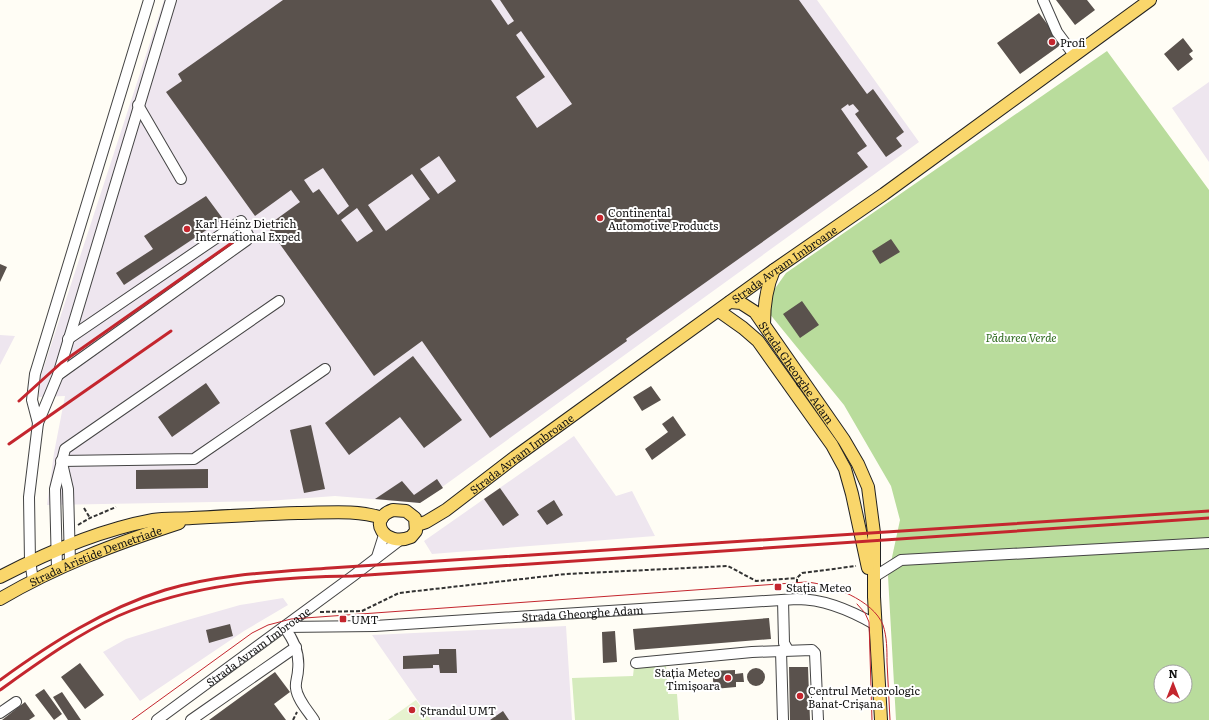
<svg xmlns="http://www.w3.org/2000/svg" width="1209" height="720" font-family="Literata,serif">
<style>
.industrial{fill:#eee6ef}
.green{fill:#d5ebbd}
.forest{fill:#b9dc9c;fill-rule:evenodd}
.pitch{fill:#e6f2cf}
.building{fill:#5a524d;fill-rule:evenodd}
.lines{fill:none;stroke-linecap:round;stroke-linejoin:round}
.minor-casing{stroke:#444;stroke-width:12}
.major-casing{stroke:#222;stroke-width:14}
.path{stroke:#333;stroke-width:2;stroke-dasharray:4 2;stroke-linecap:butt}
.minor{stroke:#fff;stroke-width:10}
.major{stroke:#f9d66b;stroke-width:12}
.tram{stroke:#c4262e;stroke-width:1}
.rail{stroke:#c4262e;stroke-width:3}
.poi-dot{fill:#c4262e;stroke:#fff;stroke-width:1.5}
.labels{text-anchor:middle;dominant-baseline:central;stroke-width:4;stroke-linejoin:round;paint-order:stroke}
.poi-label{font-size:11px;fill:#111;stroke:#fff;text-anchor:start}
.street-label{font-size:11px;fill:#111;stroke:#fff}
.park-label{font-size:11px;font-style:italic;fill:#2f6b1f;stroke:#fff}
</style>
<rect width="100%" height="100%" fill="#fffdf5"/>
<path class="industrial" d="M164 0H817L919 142 420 503 335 496 267 501 47 505 54 453 65 396 39 397 40 379Z
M1209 82V162L1172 108Z
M0 335 15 336 0 365Z
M574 436 616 496 632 491 655 536 432 554 424 541Z
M283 598 288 605 244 631 140 701 103 652 126 639 184 621 240 605Z
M566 626 572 720H431L372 635Z"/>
<path class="green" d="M666 666 668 694H677L679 720H575L572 678 633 676 634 667Z"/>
<path class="forest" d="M1107 51 1209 190V720H896L888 576 900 520 891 486 844 405 769 313V297L786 273ZM1161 672H1185V696H1161Z"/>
<path class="pitch" d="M416 700 431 720H388Z"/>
<path class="building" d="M283 0H491L508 25 514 21 500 0H799L867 94 873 89 899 125 904 132 896 138 902 146 886 157 855 114 859 111 853 104 849 106 848 104 841 109 867 146 857 153 868 167 626 339 627 341 490 438 422 341 374 376 267 226 300 202 291 190 255 216 166 92 182 81 178 74ZM521 31 572 104 537 128 516 97 545 77 516 35ZM439 156 456 181 438 194 420 169ZM323 168 349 206 338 215 319 189 313 193 304 180ZM412 174 430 199 386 231 368 205ZM357 208 373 231 357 242 341 220Z
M1056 0H1087L1095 10 1075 25Z
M1039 13 1062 44 1020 74 997 43Z
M1183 38 1193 51 1189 54 1193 59 1178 71 1164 54Z
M206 196 223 219 124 285 116 273 153 249 144 236Z
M891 239 900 252 880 264 872 251Z
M0 264 7 267 0 282Z
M802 301 819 325 800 338 783 314Z
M413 356 462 420 424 448 400 417 349 455 325 423Z
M206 383 220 403 172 437 158 417Z
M651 386 661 400 642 411 633 397Z
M673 416 686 435 652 460 645 449 668 432 662 424Z
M311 425 325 489 304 493 290 430Z
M208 469V488L136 489V470Z
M437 479 443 488 420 503 375 499 402 481 414 495Z
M500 488 519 515 503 526 484 499Z
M554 500 563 515 547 525 537 511Z
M769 618 771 639 635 650 633 629Z
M230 624 233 636 209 643 206 630Z
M615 631 617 662 603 663 602 632Z
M439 649H456L457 673H440L439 665H433V668L403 669V656L439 654Z
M80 663 104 695 85 709 61 677Z
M789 667H808L810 720H790Z
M747 677a9 9 0 1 1 18 0a9 9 0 1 1-18 0Z
M735 670V674L743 673 744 682H736V687L714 689 712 671Z
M275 672 290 692 274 704 286 720H209Z
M44 689 62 714 54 720 35 695Z
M62 692 81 720H68L53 697Z
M25 702 35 716 29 720H2Z
M503 711 509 720H490Z"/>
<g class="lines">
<defs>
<g id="minor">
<path d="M1043 0 1057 32 1074 55"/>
<path d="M138 105 181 179"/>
<path d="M58 375 247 240 249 237 241 221 68 339"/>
<path d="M38 423 32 400 35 374 149 0"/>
<path d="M61 461 194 459 325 369"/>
<path d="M62 463 68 489 70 562"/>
<path d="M377 557 384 535"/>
<path d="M57 568 55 489 65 449 279 301"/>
<path d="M874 577 901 560 1209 543"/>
<path d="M33 580 30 561 29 497 38 423 58 375 171 0"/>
<path d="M783 600 784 643 788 650"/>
<path id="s1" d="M284 627 375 626 797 599C825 599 852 611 876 625"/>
<path d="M284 627C294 640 300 653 298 670 298 676 295 682 296 688 297 699 308 711 314 720"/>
<path d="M781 651 783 720"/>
<path d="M636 663 752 652 812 650 815 653 818 720"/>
<path d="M0 713 16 702"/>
<path id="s2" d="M157 720 353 576 400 540"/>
<path d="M191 720 296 647"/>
</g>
<g id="major">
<path id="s3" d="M730 302 741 303 755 312 844 440 858 464 868 487 874 533V597L881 720"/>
<path d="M719 311 743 328 758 341 832 445 845 469 852 494 868 568"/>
<path d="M764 324C764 305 766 288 774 270"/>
<path d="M393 510 406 511 415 518 416 531 411 537C385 548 366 519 393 510Z"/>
<path id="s4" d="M417 525 426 522 446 510 515 457 774 270 884 194 1150 0"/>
<path d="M0 577C48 552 99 530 153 520 165 518 179 519 192 518 227 516 262 514 298 513 325 513 356 509 382 518"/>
<path id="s5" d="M0 599C58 565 115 544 179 523"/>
</g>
</defs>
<use href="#minor" class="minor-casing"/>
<use href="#major" class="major-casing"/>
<path class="path" d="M84 508 90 518
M78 525 90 518 116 507
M797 589V578L802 573 856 566
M320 612 362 611 399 593 566 574 728 566 756 581 797 578
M293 720 297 712"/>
<use href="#minor" class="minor"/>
<use href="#major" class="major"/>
<path class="tram" d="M857 604 865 613 869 622 872 720
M132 720 252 633 268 625 291 619 806 582C831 584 873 600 883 625 887 637 887 650 887 662 888 681 889 701 890 720"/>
<path class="rail" d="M19 401 61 363 243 235
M9 444 171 331
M0 680C51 643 104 609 165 590 218 574 275 572 330 568L1209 511
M0 690C38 663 76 635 118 616 191 584 275 577 353 576L1209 518"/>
</g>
<g class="poi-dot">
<circle cx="1052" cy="42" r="4"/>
<circle cx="600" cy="218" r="4"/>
<circle cx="187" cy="229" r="4"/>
<rect x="774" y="583" width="8" height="8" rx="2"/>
<rect x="339" y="615" width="8" height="8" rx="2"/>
<circle cx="728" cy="678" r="4"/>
<circle cx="800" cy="696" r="4"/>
<circle cx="412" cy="710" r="4"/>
</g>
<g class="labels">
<g class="poi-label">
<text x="1060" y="42">Profi</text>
<text x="608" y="212">Continental<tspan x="608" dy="13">Automotive Products</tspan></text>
<text x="195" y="223">Karl Heinz Dietrich<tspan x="195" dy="13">International Exped</tspan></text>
<text x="786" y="587">Stația Meteo</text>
<text x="351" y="619">UMT</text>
<text x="720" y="672" text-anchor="end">Stația Meteo<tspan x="720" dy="13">Timișoara</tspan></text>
<text x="808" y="690">Centrul Meteorologic<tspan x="808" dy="13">Banat-Crișana</tspan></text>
<text x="420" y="710">Ștrandul UMT</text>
</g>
<g class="street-label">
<text stroke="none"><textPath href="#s4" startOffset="451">Strada Avram Imbroane</textPath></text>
<text stroke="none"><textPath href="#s3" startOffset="101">Strada Gheorghe Adam</textPath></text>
<text stroke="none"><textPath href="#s4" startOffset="127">Strada Avram Imbroane</textPath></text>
<text stroke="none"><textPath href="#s5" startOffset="105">Strada Aristide Demetriade</textPath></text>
<text stroke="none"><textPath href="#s1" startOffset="299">Strada Gheorghe Adam</textPath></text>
<text stroke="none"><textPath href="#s2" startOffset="125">Strada Avram Imbroane</textPath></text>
</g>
<g class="park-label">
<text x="1021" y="337">Pădurea Verde</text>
</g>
</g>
<g transform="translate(1173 684)"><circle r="19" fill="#ffffff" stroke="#a0a0a0"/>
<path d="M0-3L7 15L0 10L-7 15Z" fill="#c4262e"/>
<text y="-6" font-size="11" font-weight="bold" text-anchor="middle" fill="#111111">N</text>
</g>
</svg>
